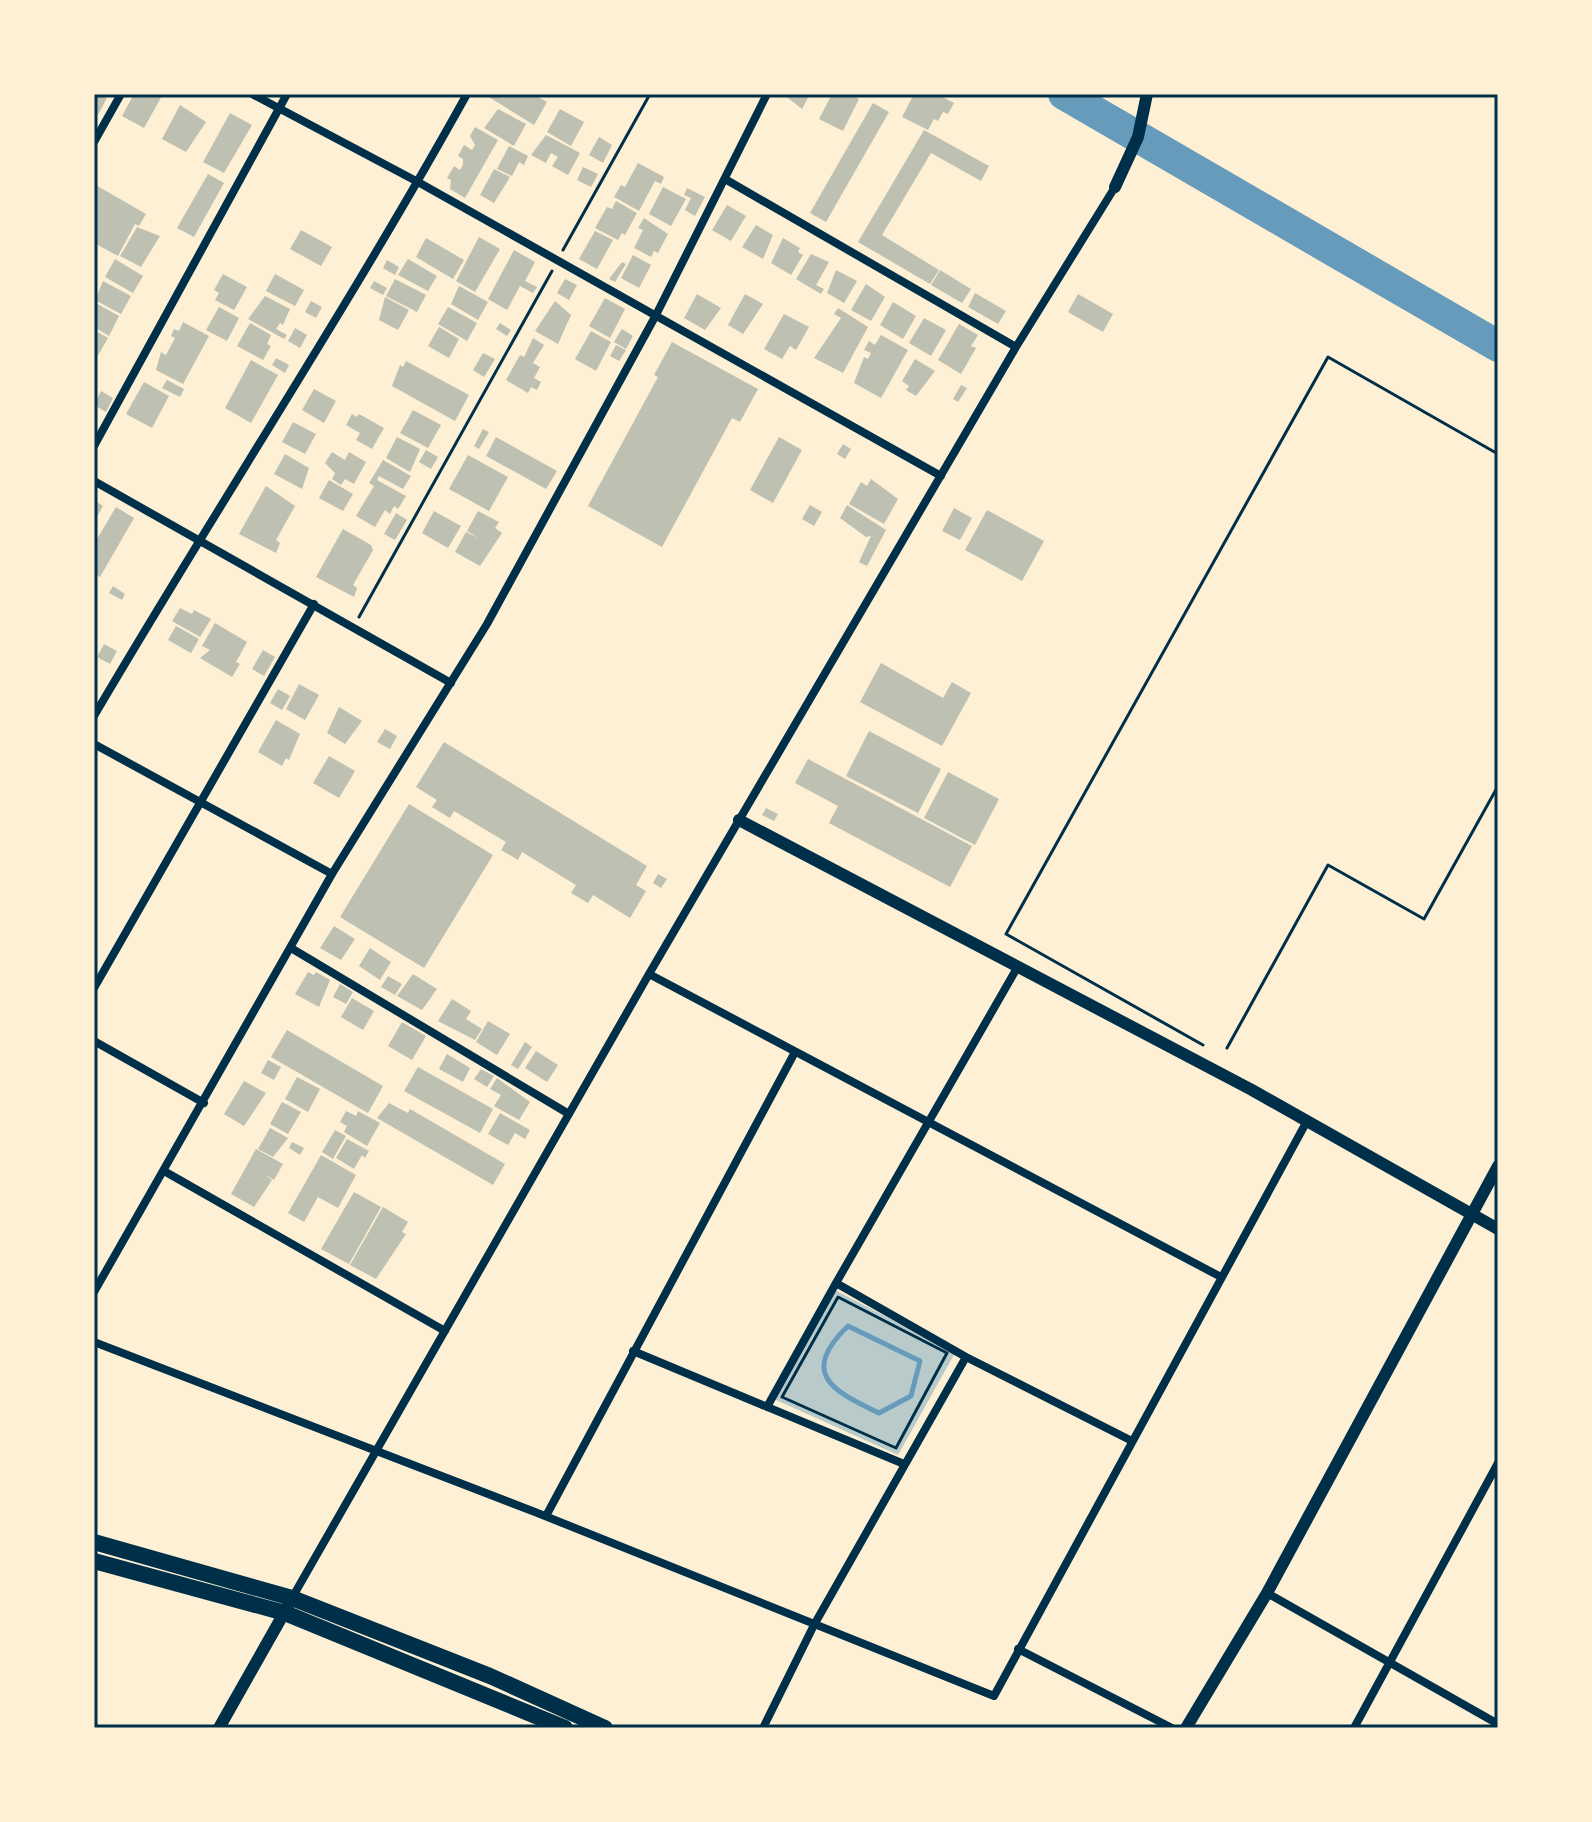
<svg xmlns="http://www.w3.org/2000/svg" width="1592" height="1822" font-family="Rubik,sans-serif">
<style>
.green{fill:#b9caca}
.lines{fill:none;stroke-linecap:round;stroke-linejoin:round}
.stream{stroke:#669bbc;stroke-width:5}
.river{stroke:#669bbc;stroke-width:32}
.building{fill:#bec0b2}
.path{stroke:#003049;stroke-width:3}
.minor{stroke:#003049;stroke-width:8}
.tertiary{stroke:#003049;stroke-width:12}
.primary{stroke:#003049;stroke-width:16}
.neatline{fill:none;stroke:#003049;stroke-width:3}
</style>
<rect width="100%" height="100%" fill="#fdf0d5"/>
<path class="green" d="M835 1290 955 1353 898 1455 774 1399Z"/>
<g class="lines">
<path class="stream" d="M848 1326 920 1361 911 1396 879 1413C832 1391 799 1373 848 1326Z"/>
<path class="river" d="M1064 94 1498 346"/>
</g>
<path class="building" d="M94 94 107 98 94 122Z
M134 94H163L144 128 122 116Z
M484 94H501L503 99 505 94H533L547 102 534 125Z
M783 94H810L802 109Z
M832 94H849L859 99 843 131 819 119Z
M914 94H937L954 103 948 114 943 112 938 121 934 119 928 130 902 117Z
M873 103 889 112 826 222 810 213Z
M180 105 206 122 186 152 162 139Z
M498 109 526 124 514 146 484 128Z
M560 109 584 122 571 146 547 132Z
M230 113 252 125 224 173 203 162Z
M475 127 498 140 465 198 450 189 451 180 447 178 454 166 460 170 463 165V159L458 156 464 145 472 150 475 145 470 136Z
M924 130 989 166 981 181 931 153 882 235 939 270 930 284 858 242Z
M546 135 580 153 568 175 552 166 558 157 551 153 546 163 531 155Z
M599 137 612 145 603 163 589 155Z
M509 146 528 156 524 165 519 162 512 176 497 169Z
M638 163 664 177 661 184 655 181 639 211 614 197 621 185 625 187Z
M583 167 598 174 591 187 577 180Z
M494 169 510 177 494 203 480 195Z
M208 174 224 183 194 237 177 228Z
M94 184 146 214 139 226 135 224 118 256 94 243Z
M663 187 686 199 671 226 649 214Z
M687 188 705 197 695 216 685 210 691 198 684 195Z
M616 201 637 213 625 235 622 233 618 240 595 228 607 207 612 209Z
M727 205 746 216 731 241 712 230Z
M644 218 668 234 658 253 654 251 651 257 634 248 643 230 638 228Z
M756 225 773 235 763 259 742 247Z
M137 227 160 236 141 267 120 256Z
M301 230 332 247 321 266 290 249Z
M595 231 613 240 597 269 579 259Z
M479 237 500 249 475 292 456 281Z
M426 238 464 260 453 279 416 257Z
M783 238 800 248 798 252 803 255 791 275 771 263Z
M514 250 535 262 525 281 537 287 533 293 520 286 507 310 488 299Z
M811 254 829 262 816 285 824 289 821 294 796 279Z
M633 255 651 265 639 288 621 278Z
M115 259 143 276 133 293 105 277Z
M408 259 437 276 428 291 398 275Z
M387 260 399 267 395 275 383 268Z
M622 262 626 264 615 282 609 279Z
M836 270 857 281 844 303 827 293Z
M940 270 971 289 962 303 931 285Z
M223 274 247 287 234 310 215 300 219 293 214 290Z
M275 274 304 290 295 306 266 291Z
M395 279 426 295 417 312 386 296Z
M565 279 577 285 569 300 557 293Z
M103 281 131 296 121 314 95 300Z
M374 281 387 288 383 295 370 288Z
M866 284 885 297 871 321 851 310Z
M459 286 488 302 478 320 451 304Z
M975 293 1006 311 998 324 968 307Z
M697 294 721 308 705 330 684 318Z
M745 294 763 304 743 334 728 325Z
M1078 294 1113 314 1103 332 1068 312Z
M265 296 290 309 283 325 280 323 276 329 287 335 284 339 248 319Z
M385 297 409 310 398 330 379 320Z
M605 298 625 309 610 338 589 326Z
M311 301 322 307 316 318 305 312Z
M555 301 571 315 558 344 535 331Z
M94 302 119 316 109 336 94 327Z
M893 302 916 316 903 339 880 325Z
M219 307 239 318 227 341 206 330Z
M448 307 477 323 467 341 438 324Z
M838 308 868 327 843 373 814 358 841 318 834 314Z
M784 314 809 327 796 350 790 346 782 359 764 349Z
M924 318 946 330 931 356 909 343Z
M183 322 209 336 183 384 156 370 161 352 166 355 175 338 171 336 174 329 179 331Z
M250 323 271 335 267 344 271 346 263 360 237 346Z
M500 323 511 330 507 336 496 329Z
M959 324 978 335 971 346 976 348 961 374 938 360Z
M439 327 459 339 449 358 428 346Z
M295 328 307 335 300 348 288 341Z
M622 329 633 336 626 349 614 342Z
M94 330 108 338 97 357 94 356Z
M591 331 611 342 596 371 575 359Z
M881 335 908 350 881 398 854 383 864 357 868 359 871 353 864 350 869 341 875 345Z
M533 338 544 345 533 363 540 367 534 378 541 382 537 390 531 387 528 393 506 380 520 355 524 357Z
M672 342 758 389 740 422 732 418 662 547 588 506 658 377 654 375Z
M616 345 626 350 619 361 610 356Z
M483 353 495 359 484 377 473 370Z
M276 358 289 365 285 373 272 365Z
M915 359 935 371 916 396 906 390 909 386 902 381Z
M251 360 278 375 251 423 225 408Z
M406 361 469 395 455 421 392 386 400 365 403 367Z
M167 380 184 389 180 397 162 388Z
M144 382 169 396 152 428 126 414Z
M961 385 967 388 958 402 953 399Z
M314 389 336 401 324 423 302 410Z
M101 391 113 398 106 412 94 405Z
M413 410 441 425 428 448 400 433Z
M352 414 357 417 359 414 384 428 372 449 356 440 360 433 346 425Z
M293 422 316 434 305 454 282 442Z
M483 429 489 432 479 449 474 446Z
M397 437 420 449 410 472 386 458Z
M496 437 557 471 546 489 486 456Z
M779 437 802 450 773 503 750 490Z
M843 444 851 449 845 459 837 454Z
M426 450 438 457 431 469 419 462Z
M332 452 345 460 349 452 366 462 354 484 345 479 341 485 332 479 335 473 325 463Z
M285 454 309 468 302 489 274 474Z
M468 455 508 477 489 511 449 489Z
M383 460 411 476 403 489 379 476 377 480 406 496 398 509 394 506 390 514 385 510 375 527 356 516 374 486 369 483Z
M871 479 898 499 884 524 849 504 861 482 867 486Z
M329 480 353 494 343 511 319 498Z
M266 486 295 506 276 540 280 543 276 553 239 534Z
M94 500 103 506 94 522Z
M810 505 822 512 814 526 802 519Z
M847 505 886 530 867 566 859 562 871 536 866 537 840 518Z
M116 507 134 518 100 577 94 574V544Z
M954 508 972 518 960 540 942 531Z
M987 510 1044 541 1022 581 965 550Z
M434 511 461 526 448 548 422 533Z
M478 511 499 522 495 528 502 533 480 566 455 552 466 532 479 538 467 531Z
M396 513 407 520 395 540 384 534Z
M343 529 371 545 373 550 353 585 357 588 354 597 316 577Z
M113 586 125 594 122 600 109 593Z
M180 608 192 614 194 610 211 619 200 637 172 621Z
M215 623 247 642 236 662 240 664 232 677 200 658 210 650 202 646Z
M176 626 199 639 191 653 168 640Z
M104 644 117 651 110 664 97 657Z
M263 650 275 657 264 676 252 669Z
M881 663 943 698 952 682 971 693 942 746 860 702Z
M299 684 319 695 305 720 286 709Z
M278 689 290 696 282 710 270 703Z
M339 707 362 721 345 744 327 733Z
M276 720 300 734 289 760 286 758 282 766 258 752Z
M385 729 397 736 390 749 377 742Z
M869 731 941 769 918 813 846 776Z
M444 742 647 866 636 885 646 891 630 918 593 895 588 903 571 893 576 885 522 852 518 860 501 850 506 842 454 811 450 818 432 807 437 800 416 787Z
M329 756 355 771 339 798 313 783Z
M808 759 972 846 950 887 829 823 838 806 795 783Z
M948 772 999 799 975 845 924 818Z
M409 804 493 855 424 968 340 917Z
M766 808 778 814 774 821 762 815Z
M658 874 667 879 661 888 653 883Z
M334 926 355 939 341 960 320 948Z
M370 948 391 962 380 980 359 966Z
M308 972 314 975 316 972 330 980 319 1007 295 994Z
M413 974 437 989 422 1010 397 996Z
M388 976 402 984 395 995 381 987Z
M340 984 353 992 346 1004 333 997Z
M352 998 374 1011 363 1030 341 1017Z
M452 999 471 1011 466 1019 482 1029 475 1040 438 1021Z
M488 1021 510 1034 497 1055 476 1042Z
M402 1022 426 1036 412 1060 388 1046Z
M287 1030 383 1086 368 1113 271 1057Z
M525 1042 532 1047 518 1069 511 1065Z
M536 1051 558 1065 547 1082 525 1068Z
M447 1054 470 1068 463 1082 439 1069Z
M268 1060 281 1067 274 1080 261 1073Z
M418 1067 493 1109 480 1133 404 1091Z
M481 1069 494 1076 487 1087 474 1079Z
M297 1077 320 1089 308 1112 285 1099Z
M497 1078 530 1102 519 1120 494 1106 501 1095 490 1089Z
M244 1081 266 1093 244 1126 224 1114Z
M282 1102 301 1112 288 1134 270 1124Z
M389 1103 408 1113 410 1109 505 1164 493 1185 377 1118Z
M346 1111 356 1116 358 1111 380 1123 367 1146 344 1132 347 1126 340 1122Z
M500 1113 530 1130 525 1139 515 1133 508 1145 488 1134Z
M270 1128 288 1138 273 1157 258 1149Z
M335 1130 346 1136 333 1159 322 1152Z
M347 1139 369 1151 365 1158 362 1155 354 1169 336 1158Z
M292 1142 304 1148 300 1155 289 1148Z
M256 1149 283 1164 274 1180 264 1174 272 1180 254 1207 231 1194Z
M321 1155 356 1175 338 1208 318 1197 304 1222 288 1213Z
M354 1192 381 1207 349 1264 321 1249Z
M383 1207 408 1222 402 1232 406 1234 376 1279 350 1265Z"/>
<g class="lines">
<path class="path" d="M563 250 650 94
M359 617 552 271
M1203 1045 1006 934 1328 357 1498 454
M1227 1048 1328 865 1424 919 1498 786
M838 1297 947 1353 896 1448 782 1397Z"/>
<path class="minor" d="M252 94 418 182 941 476
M94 142 121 94
M725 179 1016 347
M94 446 287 94
M94 481 451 683
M94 716C216 508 350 305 467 94
M94 744 332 874
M291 948 569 1114
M1017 968 836 1283 966 1357 1130 1440
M649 974 1221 1277
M94 988 314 604
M94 1041 204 1103
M164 1171 445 1331
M94 1292 332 874 487 624 656 315 767 94
M94 1342 535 1512 994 1696 1307 1121
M633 1351 904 1464
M767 1407 836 1283
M546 1516 795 1052
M1267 1593 1498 1724
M292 1598 649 974 1016 347 1115 187
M1018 1649 1172 1728
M763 1728 814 1625 966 1357
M1354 1728 1498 1463"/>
<path class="tertiary" d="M1115 187 1138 137 1147 94
M739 820 1252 1090 1498 1229
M219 1728 288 1606
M1186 1728 1267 1593 1498 1166"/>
<path class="primary" d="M94 1542 292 1598 490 1676 605 1728
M94 1561 285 1613 565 1728"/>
</g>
<rect width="1592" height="1822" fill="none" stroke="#fdf0d5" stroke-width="192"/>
<rect x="96" y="96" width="1400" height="1630" class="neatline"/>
</svg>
